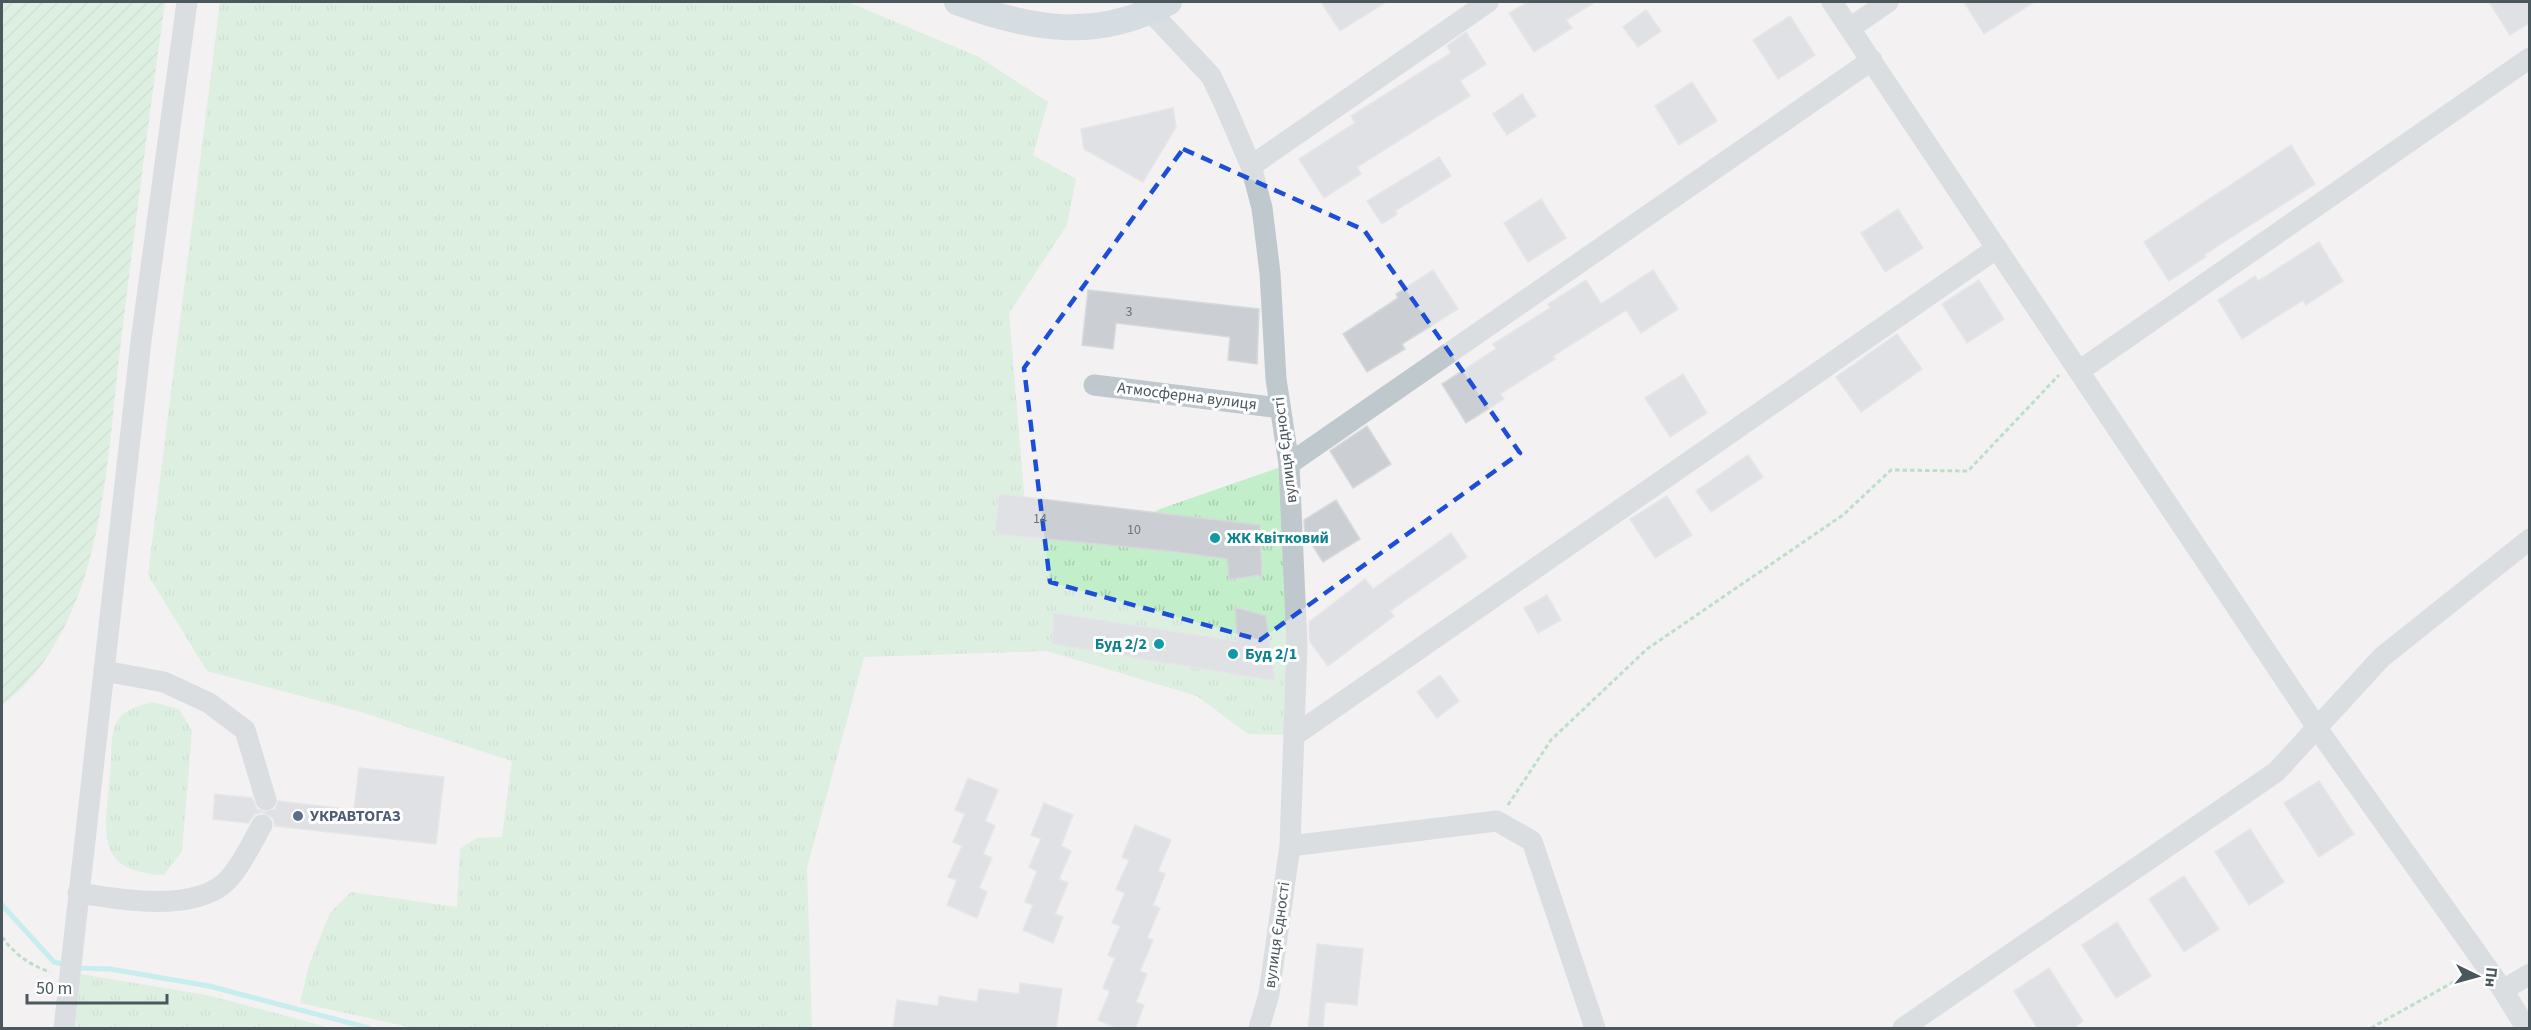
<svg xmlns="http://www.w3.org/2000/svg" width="2531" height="1030" font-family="'Source Sans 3',sans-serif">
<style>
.grass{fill:url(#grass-tufts)}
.garden{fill:url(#garden-furrows)}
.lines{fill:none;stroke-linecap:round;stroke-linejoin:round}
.stream{stroke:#92e9e9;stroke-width:5}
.building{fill:#cbcfd3;stroke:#d5d9dc;stroke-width:1.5}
.path{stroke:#7ccb93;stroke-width:3;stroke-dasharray:4.5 3;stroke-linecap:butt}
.minor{stroke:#bec8cd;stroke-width:21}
.major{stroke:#b2c6ce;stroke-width:26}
.marked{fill:none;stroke:#1d4ed8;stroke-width:4.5;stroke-dasharray:12 8;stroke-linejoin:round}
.culture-dot{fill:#0f9aa8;stroke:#fff;stroke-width:2}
.service-dot{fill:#5c6f8a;stroke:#fff;stroke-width:2}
.labels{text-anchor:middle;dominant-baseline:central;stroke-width:6;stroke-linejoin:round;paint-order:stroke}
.number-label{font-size:14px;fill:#6a767b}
.street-label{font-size:16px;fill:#4a585e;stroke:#fff}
.culture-label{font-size:16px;font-weight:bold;fill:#0d838f;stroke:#fff;text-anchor:start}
.service-label{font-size:16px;font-weight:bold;fill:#4e5e75;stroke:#fff;text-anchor:start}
</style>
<defs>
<pattern id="grass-tufts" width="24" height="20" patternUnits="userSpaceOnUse" patternTransform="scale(1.5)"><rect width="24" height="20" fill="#c2eeca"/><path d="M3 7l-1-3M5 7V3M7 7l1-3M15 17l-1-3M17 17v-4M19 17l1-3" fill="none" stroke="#a8ceb0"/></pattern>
<pattern id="garden-furrows" width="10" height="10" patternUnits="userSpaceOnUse" patternTransform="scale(1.5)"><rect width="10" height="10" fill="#c2eeca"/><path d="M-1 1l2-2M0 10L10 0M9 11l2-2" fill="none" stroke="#a8ceb0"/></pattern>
</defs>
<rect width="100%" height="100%" fill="#f3f1f2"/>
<path class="grass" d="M220 2H848L979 57 1048 102 1033 155 1076 179 1067 225 1009 313 1027 529 1100 542 1160 509 1289 464 1295 735 1248 734 1197 696 1047 651 864 657 807 868 812 1028H414L300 1003 309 965 330 913 351 892 457 907 460 849 477 838 502 837 512 761 361 712 207 671 148 575Z
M152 702 179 709 192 731 182 851 164 875C93 872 105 831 110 776 112 761 110 740 115 726 121 710 138 706 152 702Z
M80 974 207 995 331 1028H75Z"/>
<path class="garden" d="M2 2H165C149 117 134 233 120 349 111 426 107 507 83 582 67 628 42 676 2 705Z"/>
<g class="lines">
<path class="stream" d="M2 905 54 962 67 965
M76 968 110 969 209 986 369 1028"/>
</g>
<path class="building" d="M1321 2H1386L1340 31Z
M1528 2H1595L1566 20 1572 28 1534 52 1509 13Z
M1964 2H2034L1984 34Z
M2489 2H2529V23L2510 35Z
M1646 10 1661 31 1638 47 1623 27Z
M1790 16 1815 55 1778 79 1753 40Z
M1466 32 1486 64 1460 81 1470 96 1357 167 1361 174 1324 198 1299 159 1355 123 1351 116 1451 53 1447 46Z
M1692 82 1717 121 1679 145 1655 106Z
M1522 94 1536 116 1507 135 1493 114Z
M1173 108 1176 127 1143 182 1084 149 1081 129Z
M2291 145 2315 184 2205 254 2206 257 2169 281 2144 242Z
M1439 157 1451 176 1395 211 1397 214 1382 224 1367 201Z
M1541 199 1566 238 1528 262 1504 223Z
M1898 209 1923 248 1885 272 1861 233Z
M2319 242 2343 281 2306 305 2303 300 2242 339 2218 300 2255 276 2258 281Z
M1433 270 1458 309 1402 344 1405 349 1367 372 1343 334 1398 298 1396 294Z
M1653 270 1678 309 1641 333 1626 310 1553 356 1555 359 1500 394 1504 399 1466 423 1442 384 1496 349 1493 344 1550 308 1548 304 1586 280 1601 304Z
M1979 280 2004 319 1967 343 1942 304Z
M1088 290 1259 309 1257 364 1228 360 1230 337 1116 323 1113 349 1082 345Z
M1897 334 1922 369 1861 412 1836 377Z
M1683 374 1707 413 1670 437 1645 398Z
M1367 426 1391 464 1353 488 1330 451Z
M1748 455 1763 477 1711 512 1696 491Z
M999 494 1260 525 1262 579 1259 575 1229 580 1227 559 1169 551 995 534Z
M1667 496 1692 535 1655 558 1630 519Z
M1336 500 1360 539 1323 562 1305 534 1304 520Z
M1451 533 1467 557 1390 611 1394 616 1328 666 1310 642 1309 622 1365 579 1373 589Z
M1547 595 1561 620 1538 633 1524 608Z
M1235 607 1266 616 1275 681 1052 644 1054 613 1237 641Z
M1440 675 1459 701 1437 718 1417 692Z
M359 768 444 777 436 844 275 826 273 818 262 812 255 814 248 823 213 819 215 794 252 798 257 809 264 812 275 809 278 801 354 810Z
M968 778 998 790 985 821 995 826 983 854 992 858 979 888 987 892 977 918 947 905 957 880 948 877 962 846 953 842 965 814 955 810Z
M2319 781 2354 834 2319 857 2284 803Z
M1044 803 1073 815 1061 846 1071 851 1059 879 1068 883 1055 914 1063 917 1053 943 1023 930 1033 905 1025 902 1037 871 1029 867 1041 839 1031 835Z
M1135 825 1171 840 1158 871 1165 874 1153 905 1160 908 1147 938 1153 940 1140 971 1147 974 1136 1002 1144 1005 1135 1029H1119L1098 1020 1110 991 1103 988 1115 958 1108 955 1120 926 1112 923 1125 893 1116 889 1129 860 1122 857Z
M2250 829 2284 882 2249 905 2215 852Z
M2184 876 2219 929 2184 952 2149 899Z
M2117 922 2151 976 2116 998 2082 945Z
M1317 944 1363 949 1357 1005 1325 1002 1323 1029H1308Z
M2049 968 2083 1021 2072 1029H2038L2014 991Z
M1020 983 1062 989 1056 1029H893L897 1000 938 1006 939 996 977 1002 979 989 1019 994Z"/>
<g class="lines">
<path class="path" d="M1508 805 1551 740 1647 649 1843 515 1891 470 1968 471 2059 375
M2 937C14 954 30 965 50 972
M2371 1028 2468 974"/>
<path class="minor" d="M1832 2 2324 738 2503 990 2526 1028
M1151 12 1211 76 1224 103 1251 166 1262 208 1270 273 1276 379 1289 464 1297 645 1290 846 1269 994 1259 1028
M1850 28 1888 2
M1251 166 1488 2
M2079 371 2530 58
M1094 385 1280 408
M1289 464 1872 60
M104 671 164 682 209 703 245 730 266 800
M1295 735 1997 248
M1290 846 1497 821 1532 841 1595 1028
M78 893C119 899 180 911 218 888 236 878 252 842 262 825
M2503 990 2530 974
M64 1028 141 341 187 2
M1903 1028 2276 772 2382 657 2530 539"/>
<path class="major" d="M957 2C1031 30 1097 41 1169 2"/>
</g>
<path d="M0 0H2531V1030H0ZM1183 149 1364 230 1520 453 1260 640 1050 582 1024 368Z" fill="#f3f1f2" fill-opacity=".55" fill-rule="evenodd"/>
<path class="marked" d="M1183 149 1364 230 1520 453 1260 640 1050 582 1024 368Z"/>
<g class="culture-dot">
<circle cx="1215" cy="538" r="6"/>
<circle cx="1159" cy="644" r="6"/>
<circle cx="1233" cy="654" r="6"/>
</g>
<circle class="service-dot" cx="298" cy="816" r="6"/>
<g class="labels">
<g class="number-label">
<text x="1129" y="312">3</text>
<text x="1040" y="519">14</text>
<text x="1134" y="530">10</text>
</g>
<g class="street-label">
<text transform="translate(1187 396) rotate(7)">Атмосферна вулиця</text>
<text transform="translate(1285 450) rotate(-97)">вулиця Єдності</text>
<text transform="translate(1277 935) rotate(-82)">вулиця Єдності</text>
</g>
<g class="culture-label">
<text x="1227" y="538">ЖК Квітковий</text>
<text x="1147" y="644" text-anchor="end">Буд 2/2</text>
<text x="1245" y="654">Буд 2/1</text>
</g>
<g class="service-label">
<text x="310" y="816">УКРАВТОГАЗ</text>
</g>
</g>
<rect width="2531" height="1030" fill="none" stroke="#4a585e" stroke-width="6"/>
<g transform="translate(2477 976) rotate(95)" stroke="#ffffff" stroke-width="4.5" paint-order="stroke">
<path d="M0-4.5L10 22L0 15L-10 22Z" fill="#4a585e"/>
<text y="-9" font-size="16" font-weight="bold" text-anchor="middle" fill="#4a585e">Пн</text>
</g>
<path d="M27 994v9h140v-9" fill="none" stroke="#4a585e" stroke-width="3"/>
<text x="36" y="994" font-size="18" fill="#4a585e" stroke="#ffffff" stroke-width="4.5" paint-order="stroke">50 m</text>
</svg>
